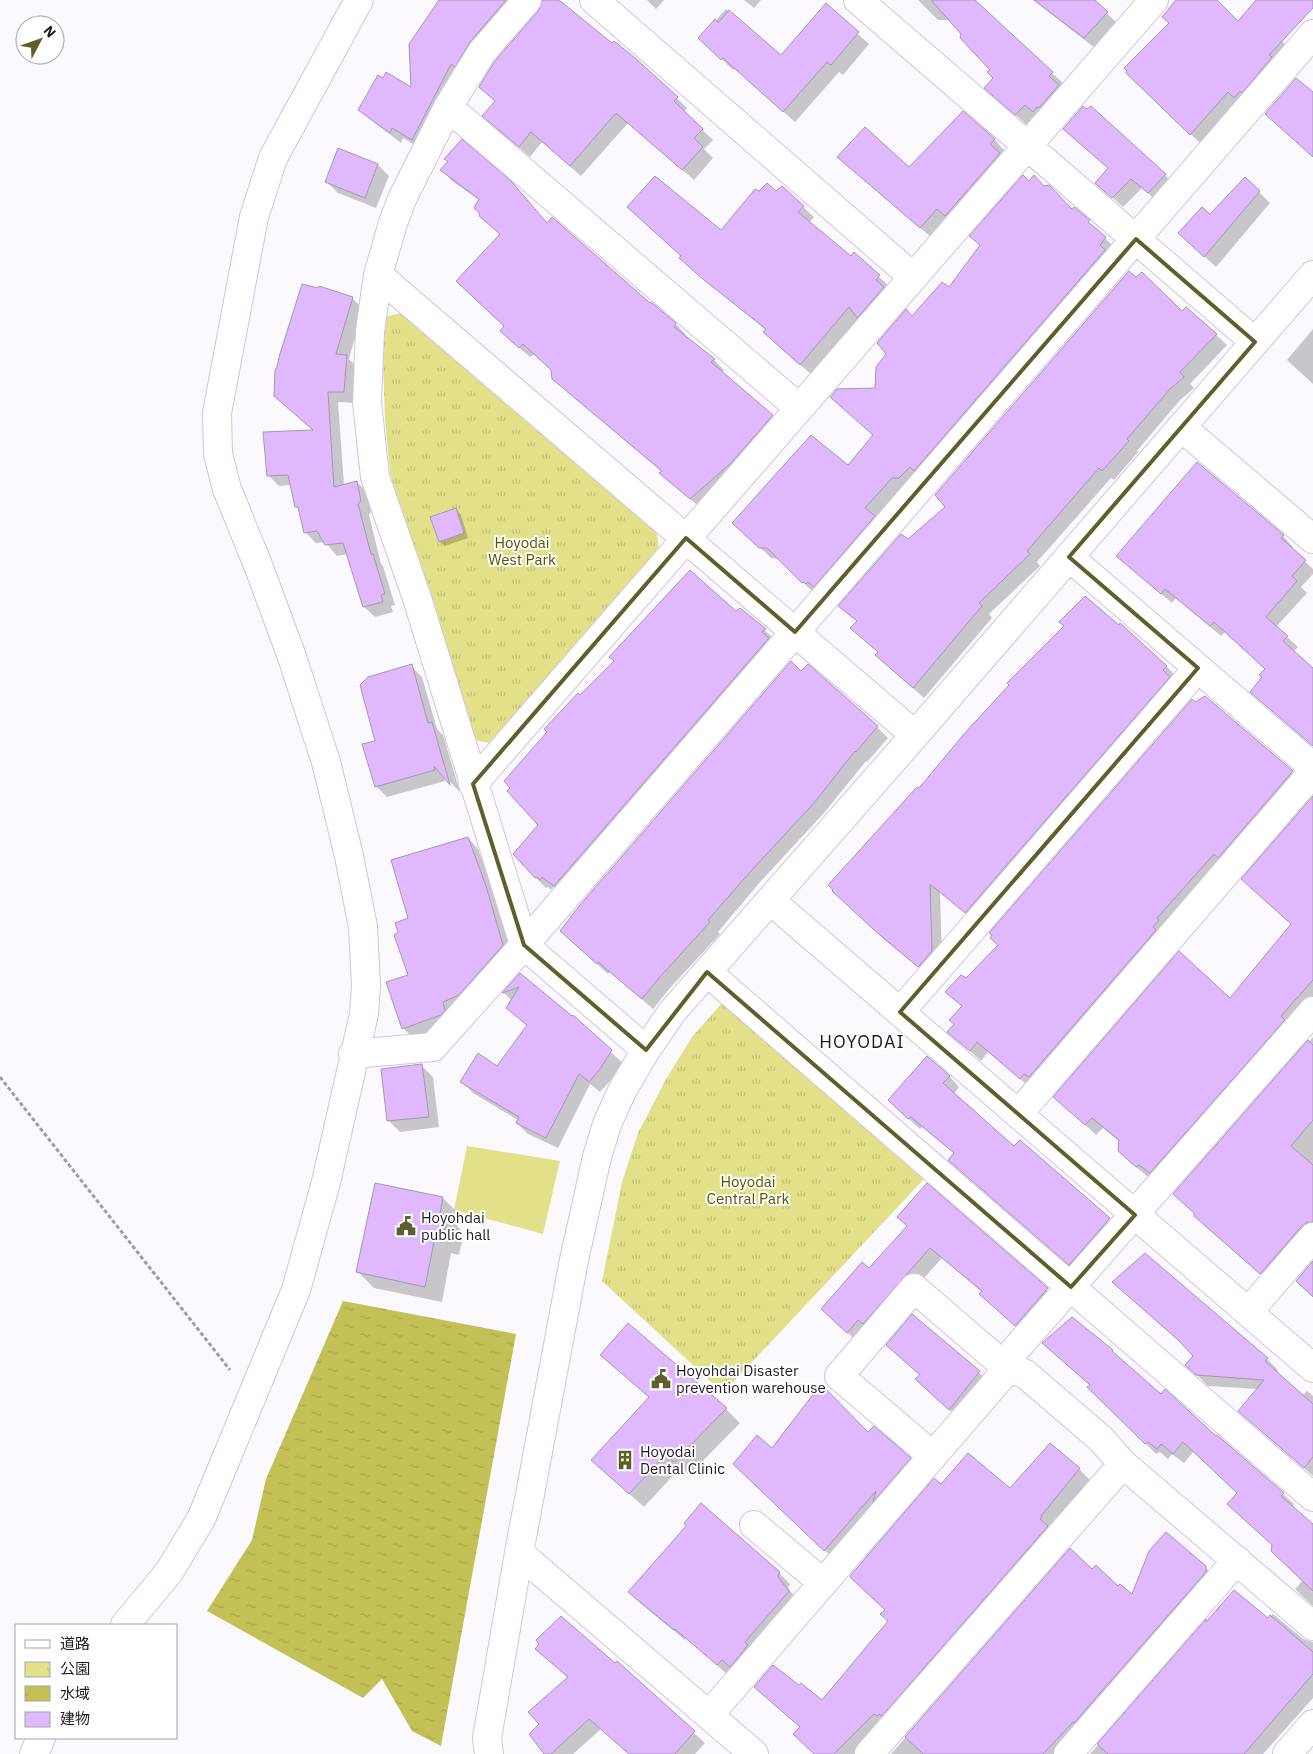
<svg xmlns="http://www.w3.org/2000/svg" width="1313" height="1754" font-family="'IBM Plex Sans','Noto Sans JP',sans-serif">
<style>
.grass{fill:#e2e18a}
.park{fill:url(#park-tufts)}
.water{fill:url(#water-ripples)}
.shadow{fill:#0003}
.building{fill:#e0b8fd;stroke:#a697b1}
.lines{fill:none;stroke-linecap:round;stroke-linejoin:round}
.minor-casing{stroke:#d2c3de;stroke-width:30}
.path{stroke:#a09ca4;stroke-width:3;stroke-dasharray:4 2.5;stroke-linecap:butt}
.minor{stroke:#fff;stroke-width:28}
.marked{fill:none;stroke:#605f2c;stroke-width:4;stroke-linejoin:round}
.labels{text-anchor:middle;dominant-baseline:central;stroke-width:4;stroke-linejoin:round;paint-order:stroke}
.park-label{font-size:15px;fill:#575500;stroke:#fff}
.poi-label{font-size:15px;fill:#1e1822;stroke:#fff;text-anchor:start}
.quarter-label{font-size:18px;letter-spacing:1px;fill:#1e1822;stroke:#fff}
</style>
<defs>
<pattern id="park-tufts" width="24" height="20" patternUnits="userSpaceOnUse" patternTransform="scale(1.25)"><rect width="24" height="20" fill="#e2e18a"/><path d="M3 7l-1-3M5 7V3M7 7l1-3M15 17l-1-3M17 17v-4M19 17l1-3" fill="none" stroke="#c1c077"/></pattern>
<pattern id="water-ripples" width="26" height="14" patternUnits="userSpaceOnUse" patternTransform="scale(1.25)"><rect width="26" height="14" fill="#c3c156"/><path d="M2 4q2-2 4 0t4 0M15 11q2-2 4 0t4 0" fill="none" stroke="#a7a54b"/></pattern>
</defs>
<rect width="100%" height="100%" fill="#fbf8fe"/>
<path class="grass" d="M467 1146 560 1161 543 1234 454 1210Z"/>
<path class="park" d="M401 313 657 532 659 550 490 743 473 740 390 473 385 419 383 361 385 317Z
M723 1002 925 1178 723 1393 602 1281 622 1182 638 1133 666 1079 692 1037Z"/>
<path class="water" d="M343 1301 516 1334 441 1746 412 1731 382 1679 363 1698 207 1611 252 1540 266 1479Z"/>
<path class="shadow" d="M441 0H526L423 150 403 138 401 143 371 120 360 110 412 89Z
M543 0H557L677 98 687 108 684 113 713 140 704 149 713 158 694 180 628 123 581 176 542 142 530 157 494 126 496 102 480 87 540 11Z
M647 0H664L656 9Z
M744 0H761L754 8Z
M918 0H973L1063 83 1059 87 1069 97 1044 121 1036 114 1027 125 996 98 995 78 991 70 951 20H938Z
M1033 0H1093L1117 23 1095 48Z
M1178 0H1215L1238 23 1282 41 1293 52 1202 145 1127 73 1170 23Z
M826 5 869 44 843 75 839 72 795 122 735 69 733 70 700 38 726 9 781 57Z
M1064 129 1165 175 1175 185 1159 203 1142 188 1123 207 1096 183 1109 169Z
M994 139 1004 150 1000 155 1009 165 931 237 849 167 909 169Z
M446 159 548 224 650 305 651 303 676 324 686 335 685 337 714 360 724 370 722 373 783 426 702 509 672 484 661 473 662 472 565 389 552 370 535 354 530 357 512 342 505 326 501 235 481 216 479 200 452 181 442 170 449 162Z
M378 165 389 176 376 208 338 193 327 182Z
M1030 183 1044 187 1072 210 1074 208 1116 249 814 593 779 559 771 558 745 533 848 466 874 436 877 389 913 318 949 289 981 246 971 236Z
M782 188 814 217 809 223 851 257 854 254 890 287 869 328 859 318 812 375 775 343 766 330 691 269 721 232Z
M1259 192 1270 203 1216 267 1191 244Z
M352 298 363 309 349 359 357 367 355 403 338 402 344 485 357 482 368 493 371 512 369 515 381 564 383 566 395 605 391 606 393 612 375 617 364 607 348 554 337 556 325 542 316 543 305 532 300 510 296 506 292 485 279 486 268 475 314 431 275 396Z
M1183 312 1216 335 1227 345 1190 384 1194 388 1180 400 1137 451 1138 452 1114 480 1111 478 1037 562 1040 566 989 614 992 618 924 698 888 666 879 653 852 628 858 622 840 606 908 541Z
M1313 329V384L1287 360Z
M1197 463 1283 536 1293 547 1291 549 1313 569V574L1301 587 1307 593 1276 627 1298 647 1293 652 1313 670V746L1251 692 1263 677 1266 670 1225 632 1221 636 1176 598 1172 603 1117 556Z
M456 509 461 515 468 538 445 546 440 541Z
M740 609 776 640 566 896 553 887 551 890 548 887 546 888 536 878 540 825 580 697 736 613Z
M1065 626 1166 666 1176 676 976 922 940 892 942 961 929 976 885 940 844 901 919 790Z
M411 666 422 677 437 729 443 735 460 792 443 775 445 781 387 797 376 786 377 742Z
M801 672 877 727 888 738 867 762 866 761 824 813 761 881 718 932 720 934 670 988 653 1009 610 972 608 974 572 942Z
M1284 765 1298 780 1031 1088 988 1052 981 1061 949 1032 955 1025 963 1006 967 980Z
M1313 802V1010L1161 1183 1150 1174 1148 1177 1130 1162 1120 1142 1103 1128 1096 1135 1055 1097 1230 1000 1293 925Z
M468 838 478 849 496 898 513 956 451 1025 414 1039 403 1028 410 976V918Z
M520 974 622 1062 611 1080 600 1092 590 1084 558 1148 528 1134 517 1123 518 1120 473 1093 462 1082 497 1068 527 1026 519 1018 512 1001 504 993Z
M1313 1037V1236L1271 1283 1206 1227 1195 1216 1196 1213 1175 1194Z
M422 1066 433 1077 439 1127 400 1132 389 1121Z
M949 1076 959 1087 954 1094 1015 1148 1020 1142 1120 1230 1080 1275 960 1170 955 1154 922 1127 920 1129 900 1111Z
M927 1185 1058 1300 1027 1336 980 1294 982 1292 942 1258 874 1334 859 1343 833 1320 908 1227Z
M443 1198 459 1214 457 1226 464 1233 459 1255 451 1253 442 1302 374 1288 358 1272Z
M1145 1255 1267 1359 1278 1370 1276 1372 1302 1396 1307 1391 1313 1396V1476L1239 1411 1258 1389 1208 1386 1187 1365 1195 1356 1152 1316 1114 1282Z
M913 1316 990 1382 961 1420 928 1390 921 1376Z
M1072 1319 1112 1351 1161 1396 1216 1438 1217 1436 1283 1494 1294 1504 1292 1507 1313 1525V1606L1295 1589 1303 1580 1273 1545 1238 1493 1194 1451 1184 1463 1172 1454 1168 1459 1160 1452 1156 1454 1089 1387 1091 1386 1043 1343Z
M602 1355 726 1409 740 1423 689 1475 681 1467 644 1507 607 1474 650 1398Z
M868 1434 910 1459 920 1469 835 1560 745 1474 772 1450Z
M1079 1469 1090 1480 868 1754H815L801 1728 755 1687 823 1702 889 1621 886 1610 942 1486 1010 1490Z
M1070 1550 1092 1571 1132 1596 1205 1567 1216 1578 1067 1754H891Z
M779 1573 790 1584 788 1588 799 1602 728 1675 686 1638 685 1640 640 1603 630 1592Z
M1273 1614 1303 1639 1313 1642V1698L1263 1754H1090L1206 1621 1207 1622 1268 1619Z
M537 1649 615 1664 617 1663 705 1743 695 1754H629L601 1729 573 1754H546L541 1724 568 1678Z"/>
<path class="building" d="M439 0H506L470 42 455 67 451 64 412 140 392 128 390 133 358 110 378 75 383 78 386 72 411 87 409 44Z
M542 0H559L612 43 614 41 634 57 678 97 674 101 703 129 694 138 703 147 682 170 616 113 570 166 531 132 519 147 482 116 495 101 479 87 495 61 539 10Z
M931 0H975L1053 72 1049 76 1059 85 1039 108 1037 107 1033 112 1025 105 1015 115 984 88 993 78 987 72 990 70 960 38 961 34Z
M1034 0H1095L1108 12 1084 38Z
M1176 0H1217L1238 21 1256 0H1313V8L1269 55 1272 57 1242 93 1240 91 1234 98 1228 92 1190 135 1126 73 1127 71 1124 68 1169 23 1162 17Z
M826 3 859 32 831 65 827 62 783 112 723 58 721 60 698 38 715 19 718 23 729 10 781 55Z
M1296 78 1313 92V157L1265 114Z
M1083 106 1087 109 1091 106 1166 174 1148 193 1131 179 1112 198 1095 183 1108 168 1063 129Z
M963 111 995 139 990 144 1000 153 945 216 937 209 920 228 837 157 865 127 909 167Z
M462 139 511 181 547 223 552 217 650 303 651 302 676 323 674 327 715 359 711 362 773 415 731 463 690 499 659 473 662 471 552 379 551 370 523 344 519 348 500 331 504 326 456 281 500 234 479 216 480 214 474 208 479 199 440 170 448 161 444 159Z
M338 148 378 164 365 198 325 182Z
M1023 175 1029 181 1034 175 1044 186 1049 185 1072 209 1074 207 1090 220 1088 222 1106 237 1100 245 1105 250 914 471 910 467 899 478H892L865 508 875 516 814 587 808 582 806 584 804 582 802 583 767 548H759L732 523 811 435 848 465 873 435 830 397 837 389 875 388 876 367 886 354 877 343 906 309 912 316 942 282 949 287 980 245 969 236Z
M655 176 721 230 755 189 759 191 767 183 776 191 782 186 804 206 798 212 851 256 854 252 880 275 876 280 884 287 857 318 849 307 800 365 763 332 766 329 704 280 679 258 681 256 627 207Z
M1245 177 1260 191 1204 257 1178 233 1202 207 1210 214Z
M1129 271 1136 277 1142 272 1182 311 1186 307 1217 334 1180 372 1184 377 1170 389 1127 439 1129 441 1102 471 1099 468 1027 551 1030 554 979 603 982 606 913 688 875 655 878 652 850 628 857 621 838 606 901 534 908 539 945 507 935 495Z
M302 284 318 288 319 286 353 297 336 354 347 355 344 392H328L334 487 357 481 361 501 358 504 371 554H373L385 594 381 595 383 602 363 607 343 543 325 545 317 531 304 533 298 507H295L288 475 267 476 263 432 313 430 274 396 275 370 277 367 279 357Z
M1197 462 1284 535 1281 538 1306 560 1292 576 1297 581 1266 617 1288 636 1283 641 1313 668V746L1250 692 1262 677 1259 675 1265 669 1214 622 1210 626 1165 589 1161 594 1116 556Z
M456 508 464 533 439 542 430 517Z
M690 570 736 611 740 608 766 629 762 632 769 638 554 886 542 877 540 880 537 877 535 878 513 854 538 825 507 791 510 788 504 781 547 732 544 729 578 693 580 695 614 661 609 657Z
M1085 596 1119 625 1120 623 1167 666 1163 670 1170 677 965 913 930 884 932 951 918 967 874 930 832 891 833 890 828 885 917 787 919 788 964 734 1009 685 1007 683 1064 626 1059 622Z
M791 661 801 671 808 664 878 726 856 752 855 751 814 803 751 871 708 920 710 922 659 978 642 999 598 962 597 964 560 931 580 905Z
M412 664 428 723 432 722 450 785 434 766 435 770 375 787 362 744 375 741 360 685 368 677Z
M1205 696 1293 771 1218 858 1214 854 1157 918 1159 920 1153 927 1156 930 1029 1077 1024 1074 1020 1079 977 1042 970 1051 947 1032 954 1024 949 1020 962 1006 945 992 961 975 966 978 998 945 990 938 992 935 989 933 1192 699 1195 702Z
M1313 796V980L1281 1016 1285 1020 1150 1173 1139 1165 1136 1167 1118 1151 1119 1140 1092 1118 1085 1125 1053 1097 1179 951 1230 998 1291 924 1241 879Z
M468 837 486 886 503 945 459 995 443 1002 445 1010 441 1015 402 1029 386 982 408 975 394 935 398 932 395 923 408 918 391 860Z
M520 973 572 1016 573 1015 612 1050 600 1069 589 1082 579 1074 546 1138 516 1123 519 1117 460 1082 478 1053 497 1066 527 1025 506 1008 519 987 502 993Z
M1308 1040 1313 1045V1120L1291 1146 1313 1165V1222H1307L1301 1227 1260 1274 1194 1216V1213L1173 1194Z
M927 1056 950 1076 943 1083 1014 1146 1020 1140 1110 1218 1069 1265 948 1160 954 1153 911 1117 908 1119 888 1100Z
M422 1064 429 1117 387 1121 381 1069Z
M375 1183 443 1197 440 1213 448 1215 443 1239 435 1237 425 1287 356 1272Z
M927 1183 1048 1288 1015 1326 979 1294 982 1291 930 1248 863 1324 858 1320 847 1333 821 1309 862 1262 869 1268 907 1226 897 1217Z
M1145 1253 1268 1358 1265 1361 1313 1404V1457L1304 1468 1238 1411 1264 1380 1196 1375 1185 1365 1193 1356 1177 1339 1112 1282Z
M1313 1261V1297L1296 1281Z
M912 1314 980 1371 949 1410 915 1379 920 1375 886 1345Z
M1072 1317 1113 1350 1112 1351 1161 1394 1165 1389 1216 1436 1217 1435 1284 1493 1281 1496 1313 1524V1591L1271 1551 1272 1545 1227 1504 1237 1493 1183 1442 1173 1454 1161 1444 1157 1449 1148 1442 1145 1444 1087 1387 1090 1385 1042 1343Z
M628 1323 727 1408 674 1462 666 1454 629 1494 591 1460 649 1397 600 1355Z
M821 1384 868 1432 874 1426 911 1458 873 1502 876 1491 824 1551 733 1464 757 1435 772 1448Z
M1050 1443 1080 1468 1041 1516 1042 1517 1040 1519 1048 1526 882 1716 879 1714 877 1716 874 1714 834 1754H814L793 1734 800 1727 754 1687 773 1665 799 1685 801 1683 822 1700 888 1621 880 1614 885 1610 850 1577 851 1575 934 1478 941 1484 968 1453 1010 1488Z
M701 1503 780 1572 778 1577 789 1591 745 1642 748 1645 730 1667 722 1660 717 1665 675 1629 674 1630 628 1592 686 1526 684 1523Z
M1166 1532 1206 1566V1572L1074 1723 1073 1722 1043 1754H923L905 1737 1070 1548 1092 1569 1096 1565 1118 1586 1120 1584 1132 1594 1149 1551Z
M1234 1590 1268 1618 1270 1615 1313 1652V1674L1244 1754H1108L1097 1744 1206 1619V1622Z
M561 1616 615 1663 617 1661 695 1731 675 1754H629L589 1719 551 1754H544L529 1734 539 1724 528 1712 568 1677 535 1649 539 1644 536 1640Z"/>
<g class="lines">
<defs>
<path id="minor" d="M527 0 482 52 464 81 448 107 402 199 393 223 378 275 370 331 367 402 375 477 417 598 524 945 646 1050
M594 0 913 277
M858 0 1255 342
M448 107 799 408
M378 275 915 735
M1181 427 1313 539
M1069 557 1313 767
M473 784 1154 0
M770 900 1313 1368
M707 972 1313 1497
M900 1012 1198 668
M353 1054 433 1047 524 945 1313 34
M1018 1114 1313 772
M1248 1312 1313 1237
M933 1456 839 1376 914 1288 1008 1369 1024 1373 1101 1439 1123 1464 1313 1626
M754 1525 823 1583
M519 1553 754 1754
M125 1625 169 1572 201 1519 296 1290 326 1182 364 1014 366 986 363 927 349 856 326 762 292 657 258 565 227 489 218 454 217 413 254 217 273 158 359 0
M709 1715 1008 1369 1014 1351 1313 1011
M34 1754 41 1738
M489 1754 487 1738 519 1553 574 1260 597 1157 607 1124 622 1091 646 1050 672 1012 915 735 1313 275
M869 1754 1123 1464
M1068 1754 1237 1560
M1287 1754 1313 1724"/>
</defs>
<use href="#minor" class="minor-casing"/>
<path class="path" d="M0 1077 230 1370"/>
<use href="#minor" class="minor"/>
</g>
<path class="marked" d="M1136 239 1255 342 1069 557 1198 668 900 1012 1135 1215 1071 1287 707 972 646 1050 524 945 473 784 686 538 795 632Z"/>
<defs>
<symbol id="civic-bare" viewBox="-9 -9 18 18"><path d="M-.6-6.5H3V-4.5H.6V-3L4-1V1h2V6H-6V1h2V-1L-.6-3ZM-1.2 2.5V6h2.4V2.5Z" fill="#605f2c" stroke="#fff" stroke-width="2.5" paint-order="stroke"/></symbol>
<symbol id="building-bare" viewBox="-9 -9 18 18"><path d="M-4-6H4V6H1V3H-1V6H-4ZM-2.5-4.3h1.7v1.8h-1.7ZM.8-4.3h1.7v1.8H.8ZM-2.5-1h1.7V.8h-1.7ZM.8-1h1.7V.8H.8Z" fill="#605f2c" stroke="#fff" stroke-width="2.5" paint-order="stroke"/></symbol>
</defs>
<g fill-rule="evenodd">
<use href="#civic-bare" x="392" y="1212" width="28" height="28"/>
<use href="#civic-bare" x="647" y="1365" width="28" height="28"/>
<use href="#building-bare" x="611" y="1446" width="28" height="28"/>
</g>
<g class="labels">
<g class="park-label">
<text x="522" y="542">Hoyodai<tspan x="522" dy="17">West Park</tspan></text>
<text x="748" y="1181">Hoyodai<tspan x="748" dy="17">Central Park</tspan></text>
</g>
<g class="poi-label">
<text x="421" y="1217">Hoyohdai<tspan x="421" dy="17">public hall</tspan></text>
<text x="676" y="1370">Hoyohdai Disaster<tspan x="676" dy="17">prevention warehouse</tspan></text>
<text x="640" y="1451">Hoyodai<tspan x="640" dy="17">Dental Clinic</tspan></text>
</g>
<g class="quarter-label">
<text x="862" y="1041">HOYODAI</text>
</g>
</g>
<rect x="15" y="1624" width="162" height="115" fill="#ffffff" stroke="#a5a3a7"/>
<rect x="25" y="1640" width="25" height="8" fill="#ffffff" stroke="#a5a3a7"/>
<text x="60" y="1649" font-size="15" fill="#1e1822">道路</text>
<rect x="25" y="1662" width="25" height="15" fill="url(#park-tufts)" stroke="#a5a3a7"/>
<text x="60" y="1674" font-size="15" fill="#1e1822">公園</text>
<rect x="25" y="1686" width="25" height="15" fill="url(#water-ripples)" stroke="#a5a3a7"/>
<text x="60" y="1699" font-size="15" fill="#1e1822">水域</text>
<rect x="25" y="1712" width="25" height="15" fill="#e0b8fd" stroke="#a5a3a7"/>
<text x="60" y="1724" font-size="15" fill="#1e1822">建物</text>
<g transform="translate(40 40) rotate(49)"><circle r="24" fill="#ffffff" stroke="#a5a3a7"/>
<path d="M0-4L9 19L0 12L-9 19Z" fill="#605f2c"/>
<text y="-8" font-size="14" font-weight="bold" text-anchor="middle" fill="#1e1822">N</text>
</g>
</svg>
